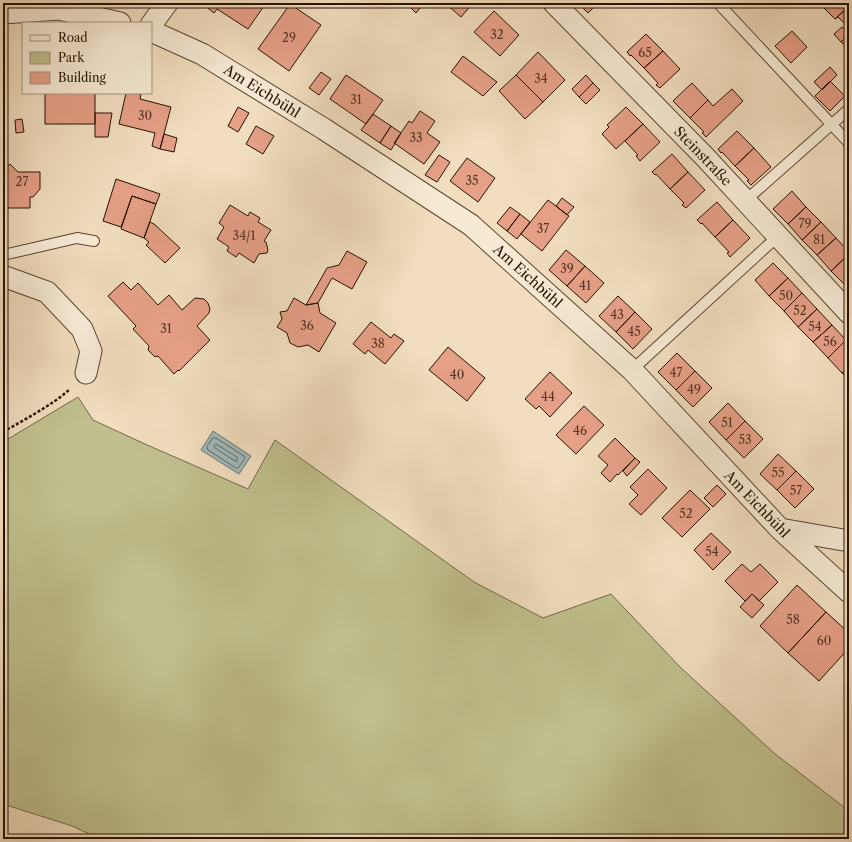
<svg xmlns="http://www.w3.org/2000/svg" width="852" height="842" font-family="'Libre Caslon Text',serif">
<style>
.green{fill:#c0c08e;stroke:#736948}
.water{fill:#a0b9bd;stroke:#6f7672}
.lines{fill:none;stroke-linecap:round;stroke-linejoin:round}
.shore{stroke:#63665f;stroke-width:1}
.building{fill:#e6a088;stroke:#261201}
.lane-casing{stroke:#594530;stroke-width:12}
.street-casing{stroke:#594530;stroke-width:23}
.path{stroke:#261201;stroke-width:2.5;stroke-dasharray:3 2;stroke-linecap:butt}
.lane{stroke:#f7ead5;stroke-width:10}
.street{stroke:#f7ead5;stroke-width:21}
.labels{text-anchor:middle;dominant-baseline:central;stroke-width:4;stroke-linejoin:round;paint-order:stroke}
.number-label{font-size:12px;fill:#563623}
.street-label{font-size:14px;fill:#261201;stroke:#f7ead5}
</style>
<rect width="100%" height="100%" fill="#f2debf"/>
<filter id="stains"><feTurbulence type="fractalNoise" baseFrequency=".005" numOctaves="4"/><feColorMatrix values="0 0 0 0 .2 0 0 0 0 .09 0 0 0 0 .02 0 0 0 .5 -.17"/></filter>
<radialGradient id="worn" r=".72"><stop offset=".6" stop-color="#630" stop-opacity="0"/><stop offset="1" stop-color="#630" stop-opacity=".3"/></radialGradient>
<path class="green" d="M78 397 93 420 145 444 248 489 275 440 474 582 543 618 611 594 680 667 774 753 849 811V839H100L72 826 3 804V442Z"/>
<path class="water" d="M213 431 251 456 239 474 201 450Z"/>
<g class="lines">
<path class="shore" d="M213 438H216L244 456 245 458 238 468H236L208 450 207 447Z
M216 444 237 457V461H235L215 448 214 446Z"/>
</g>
<path class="building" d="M205 3H266L248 29 217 9 214 13 204 5Z
M411 3H424L416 13 409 6Z
M445 3H473L461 17Z
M578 3H598L588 13Z
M821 3H849V6L835 19 820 4Z
M290 4 321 25 289 71 258 49Z
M849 6V28L838 17 835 19Z
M494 11 519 35 500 56 474 32Z
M842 27 847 31 849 29V34L841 42 834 34Z
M792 31 807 47 791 63 775 46Z
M646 34 663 51 644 68 631 55 630 56 627 52Z
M849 34V50L841 42Z
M663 51 680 69 660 88 656 85 658 83 644 68Z
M538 52 565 80 543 102 516 75Z
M463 56 497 82 483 96 451 72Z
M830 67 837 75 822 90 814 82Z
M321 72 331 79 319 95 309 88Z
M346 75 383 100 366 124 330 99Z
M516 75 543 102 525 119 499 91Z
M586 75 593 83 579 97 572 89Z
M830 81 845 96 830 111 815 96Z
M593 83 600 90 586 104 579 97Z
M692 83 708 100 690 118 673 101Z
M732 89 743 101 706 137 702 133 704 132 690 118 708 100 713 106Z
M45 93H95V124H45Z
M126 93 141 94 140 99 171 107 160 149 152 146 155 133 119 124Z
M238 107 249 113 238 132 228 126Z
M626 107 643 124 616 149 602 134 609 127 607 125Z
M420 111 435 121 427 133 440 142 424 164 394 143 409 121 412 123Z
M95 113H112L108 137H95Z
M373 114 391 126 380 143 361 130Z
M22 119 24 132 16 133 15 120Z
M643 124 660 142 640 161 636 156 638 155 625 141Z
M256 126 274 136 263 154 246 144Z
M391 126 401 133 391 150 380 143Z
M737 131 754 148 735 166 722 152 721 153 718 149Z
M164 134 177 138 174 152 160 149Z
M754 148 771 167 751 185 747 181 749 180 735 166Z
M672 154 688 172 670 189 656 174 655 175 652 172Z
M439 155 450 162 437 182 425 175Z
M467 158 495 178 478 202 450 181Z
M10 164 18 172H40V189L33 197H30V208H3V171Z
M688 172 705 190 686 208 682 205 684 203 670 189Z
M116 179 160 194 156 204 132 196 121 227 103 221Z
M792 191 806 207 788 224 773 209Z
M132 196 156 204 144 238 121 229Z
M562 198 574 207 567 215 556 206Z
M548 200 569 216 542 251 521 234Z
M717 202 733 220 715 237 702 223 701 224 697 220Z
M230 205 248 216 250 212 260 218 258 222 271 230 264 241 266 242 268 250 267 253 259 254 254 263 239 253 236 257 227 251 229 247 217 239 224 227 219 223Z
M510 207 520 214 507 231 497 223Z
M806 207 821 222 802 240 788 224Z
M520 214 530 222 517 239 507 231Z
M733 220 750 238 730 257 727 253 729 252 715 237Z
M150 222 154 224 180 248 165 263 146 245 149 242 144 238Z
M821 222 836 238 817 255 802 240Z
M836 238 849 252V254L831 271 817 255Z
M566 250 585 266 567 286 549 270Z
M347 251 367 262 352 289 332 278 318 303 306 305 327 268 339 265Z
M849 254V283L846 286 831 271Z
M773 263 788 278 769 296 755 280Z
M585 266 604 283 586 303 567 286Z
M788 278 802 293 784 311 769 296Z
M123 282 131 290 138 283 158 305 169 295 182 310 195 298 204 299 208 303 210 309 209 313 197 326 210 340 179 371 178 370 174 374 158 356 155 357 148 350 149 346 133 329 136 326 108 296Z
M802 293 817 309 798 327 784 311Z
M618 296 635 312 616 332 599 316Z
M294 298 306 305 318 303 320 313 336 323 319 352 308 345 298 347 290 343 287 333 277 327 282 319 280 312 287 311Z
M817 309 832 325 813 342 798 327Z
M635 312 652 329 633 349 616 332Z
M371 322 391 338 394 334 404 341 385 364 368 350 365 354 353 344Z
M832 325 846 340 828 358 813 342Z
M846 340 849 343V366L842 373 828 358Z
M448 347 485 378 467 401 429 370Z
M677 353 695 371 676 390 658 372Z
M849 366V380L842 373Z
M695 371 712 388 693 407 676 390Z
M550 372 572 393 550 417 539 406 536 409 525 399Z
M728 403 745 421 726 440 709 422Z
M584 406 604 425 576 454 556 435Z
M745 421 763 439 744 458 726 440Z
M615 438 635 458 618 475 617 474 610 482 601 473 608 465 598 456Z
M778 454 796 471 777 490 760 474Z
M635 458 640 462 627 476 623 471Z
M648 469 667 488 641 515 629 504 638 495 630 487Z
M796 471 814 489 795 508 777 490Z
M717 485 726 494 713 507 704 498Z
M690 490 710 509 682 537 662 518Z
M711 533 731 552 713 570 694 550Z
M742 564 751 572 760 564 778 582 759 601 752 594 745 601 725 581Z
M797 585 826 612 788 653 760 626Z
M752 594 764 605 752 618 740 607Z
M826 612 849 633V648L819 681 788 653Z"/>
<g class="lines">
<defs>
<path id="lane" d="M718 3 849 143
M745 201 849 109
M3 255 77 238 94 241
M632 370 778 236"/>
<path id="street" d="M554 3 705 157 849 313
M3 13 59 9 120 23
M151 25 167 3
M151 31 202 54 324 129 471 225 632 370 780 529 849 592
M3 276 47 292 82 329 91 351 86 373
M780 529 849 541"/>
</defs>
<use href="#lane" class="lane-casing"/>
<use href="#street" class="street-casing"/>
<path class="path" d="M3 432C25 419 51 406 70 389
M3 839H4"/>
<use href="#lane" class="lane"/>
<use href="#street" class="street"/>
</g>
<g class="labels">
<g class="number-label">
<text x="497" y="34">32</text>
<text x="289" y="37">29</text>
<text x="645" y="52">65</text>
<text x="541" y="78">34</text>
<text x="356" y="99">31</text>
<text x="145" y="115">30</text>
<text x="416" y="137">33</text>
<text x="472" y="180">35</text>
<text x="22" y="181">27</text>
<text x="805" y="223">79</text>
<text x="543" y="228">37</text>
<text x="244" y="235">34/1</text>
<text x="819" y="239">81</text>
<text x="567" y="268">39</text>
<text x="585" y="285">41</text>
<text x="786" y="295">50</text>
<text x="800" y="310">52</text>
<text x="617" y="314">43</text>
<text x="307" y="325">36</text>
<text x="815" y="326">54</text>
<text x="166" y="328">31</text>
<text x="634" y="331">45</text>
<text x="830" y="341">56</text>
<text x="378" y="343">38</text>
<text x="676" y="372">47</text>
<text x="457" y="374">40</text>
<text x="694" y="389">49</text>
<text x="548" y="396">44</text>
<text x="727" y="422">51</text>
<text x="580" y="430">46</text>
<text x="745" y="439">53</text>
<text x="778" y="472">55</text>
<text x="796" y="490">57</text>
<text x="686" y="513">52</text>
<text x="712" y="551">54</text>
<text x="793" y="619">58</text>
<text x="824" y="640">60</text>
</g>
<g class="street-label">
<text transform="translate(262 91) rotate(32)">Am Eichbühl</text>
<text transform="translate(703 156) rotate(46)">Steinstraße</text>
<text transform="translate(528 276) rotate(42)">Am Eichbühl</text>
<text transform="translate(757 504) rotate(46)">Am Eichbühl</text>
</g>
</g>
<rect width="852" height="842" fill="none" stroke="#f2debf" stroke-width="16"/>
<rect x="4" y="4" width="844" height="834" fill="none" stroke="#261201" stroke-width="2"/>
<rect x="8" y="8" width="836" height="826" fill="none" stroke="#261201"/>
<rect x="22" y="22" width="130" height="72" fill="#f7ead5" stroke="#a39480"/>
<rect x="30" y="35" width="20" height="6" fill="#f7ead5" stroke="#a39480"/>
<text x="58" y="42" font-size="12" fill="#261201">Road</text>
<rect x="30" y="52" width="20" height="12" fill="#c0c08e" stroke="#a39480"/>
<text x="58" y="62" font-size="12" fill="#261201">Park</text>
<rect x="30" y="72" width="20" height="12" fill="#e6a088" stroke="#a39480"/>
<text x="58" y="82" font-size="12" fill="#261201">Building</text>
<rect width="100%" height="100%" filter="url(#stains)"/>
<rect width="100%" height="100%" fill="url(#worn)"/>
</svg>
